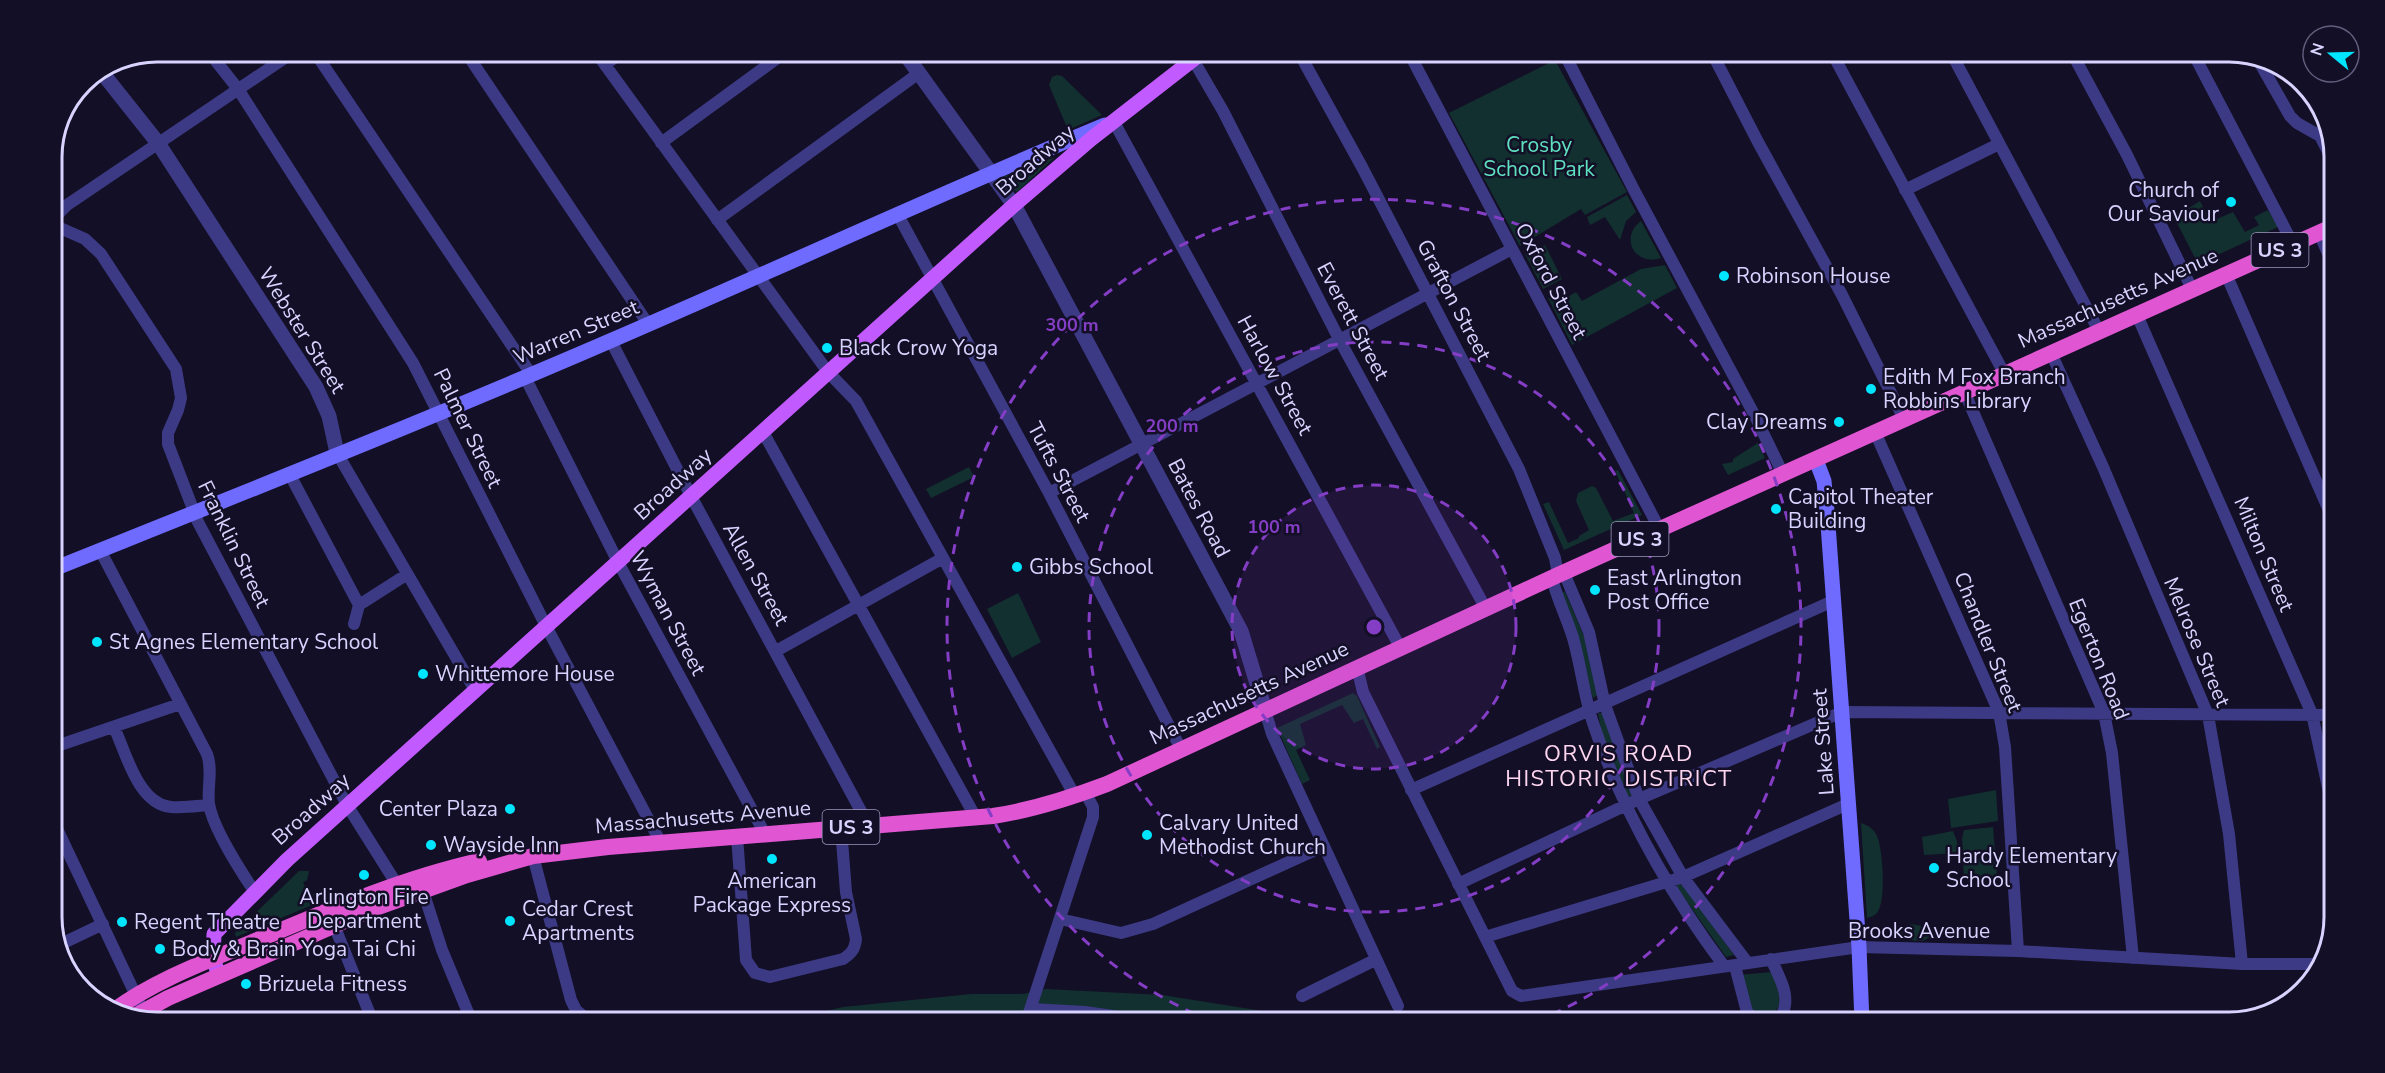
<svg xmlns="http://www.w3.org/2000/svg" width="2385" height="1073" font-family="'Nunito Sans',sans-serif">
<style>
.green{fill:#12302f}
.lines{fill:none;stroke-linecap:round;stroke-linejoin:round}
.minor{stroke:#3d3a85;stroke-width:12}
.tertiary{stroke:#3d3a85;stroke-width:15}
.secondary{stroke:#6f6bff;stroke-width:15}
.primary{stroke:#c25bff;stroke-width:15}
.trunk{stroke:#e055d1;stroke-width:16}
.ring{fill:none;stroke:#843dc5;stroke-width:3;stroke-dasharray:10 8}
.poi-dot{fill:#00e5ff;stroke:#130f26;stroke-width:2}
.labels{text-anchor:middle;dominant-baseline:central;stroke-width:5;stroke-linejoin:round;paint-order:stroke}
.shield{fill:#130f26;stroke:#9e99be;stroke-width:1.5}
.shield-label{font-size:20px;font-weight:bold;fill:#d9d4ff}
.park-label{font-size:21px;fill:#5fe0c0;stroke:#130f26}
.street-label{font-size:21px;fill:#d9d4ff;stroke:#130f26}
.poi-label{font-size:21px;fill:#d9d4ff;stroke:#130f26;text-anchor:start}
.neighbourhood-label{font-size:22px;letter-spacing:1.5px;fill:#ffd6f0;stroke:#130f26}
.rim{fill:none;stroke:#d9d4ff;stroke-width:3}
.centre{fill:#843dc5;stroke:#130f26;stroke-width:3}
.ring-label{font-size:18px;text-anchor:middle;font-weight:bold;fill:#843dc5;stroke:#130f26;stroke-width:5;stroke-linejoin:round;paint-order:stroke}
</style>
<rect width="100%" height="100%" fill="#130f26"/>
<path class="green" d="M1555 60 1627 192 1585 215 1581 209 1520 246 1449 113Z
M1057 75 1062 76 1102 115 1068 130 1049 85 1052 77Z
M1055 157 1017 192 1008 186 1003 177Z
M1627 195 1636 212 1626 221 1620 240 1605 217 1590 225 1587 217Z
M2200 201 2210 222 2233 212 2245 232 2259 225 2254 217 2268 210 2278 227 2198 264 2174 217Z
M1641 221 1661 258C1635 267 1619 237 1641 221Z
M1545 245 1562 279 1543 289 1525 254Z
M1665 265 1677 288 1572 345 1548 298 1559 292 1564 299 1576 292 1582 301 1641 269Z
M1758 443 1765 458 1728 475 1722 464 1733 462V459Z
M969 467 974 477 931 498 926 489Z
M1618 470 1642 515 1564 550 1543 504 1549 502 1568 543 1579 538V536L1589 530 1576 501 1578 493 1592 486 1596 488 1613 521 1634 513 1615 471Z
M1561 591 1565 592 1584 636 1598 695 1593 698Z
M1018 593 1041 642 1012 658 987 609Z
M1353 693 1357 696 1380 747 1377 749 1363 719 1354 723 1342 705 1300 724 1306 745 1296 750 1310 780 1302 784 1277 728Z
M1598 713H1602L1632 795 1628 797 1603 739Z
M1996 790 1998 821 1951 828 1948 799Z
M1861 823C1867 825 1873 828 1876 834 1883 845 1887 905 1876 914 1874 916 1870 917 1867 918Z
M1993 827 1995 851 1963 853 1962 839 1964 830Z
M1953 831 1957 841 1958 853 1924 855 1922 837Z
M1963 858H1996L1997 880H1964Z
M299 871H309L307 880 303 883 310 893 317 895 312 905 236 937 235 933Z
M1679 883 1684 887 1734 955 1726 957 1676 886Z
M1911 924 1927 927 1930 937 1923 941 1906 940 1898 935 1900 929Z
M1772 972C1779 991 1788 1009 1764 1019L1752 1015 1739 975Z
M1046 989 1162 995 1332 1022H1198L1179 1018V1022H780L843 1007 971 994H1023Z"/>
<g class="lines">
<path class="minor" d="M208 51 238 89 413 363 546 626 661 843
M314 51 531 374
M465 51 648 324
M595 51 828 372 856 401 1075 796
M1188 51 1223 111 1339 339 1486 609
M1298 51 1362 167 1519 469 1555 558 1558 575
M1408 51 1660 530
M1563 51 1634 190 1755 416 1783 474
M1711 51 1758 142 1842 295 1904 419
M1831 51 2004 373
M1950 51 2099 331
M2071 51 2127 155 2192 289
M2192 51 2293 244
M605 65 623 51
M2261 65 2290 116 2297 123 2320 136 2334 163
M1114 122 1400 647
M661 143 787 51
M1905 190 1999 144
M898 215 1049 493 1181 749
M717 220 919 73
M51 221 67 205 295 51
M51 224 85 239 101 254 176 369 181 398 178 410 168 433V444L198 522 347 805 401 891
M2319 233 2334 267
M2226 274 2334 522
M2137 315 2312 714 2334 815
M611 341 691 496 869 826
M2051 353 2103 467 2208 715 2229 834 2242 964
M525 377 618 562 765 834
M1964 391 2104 713 2112 753 2133 958
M763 432 976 818
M1875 432 1999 712 2005 747 2018 951
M337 453 475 690
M289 473 359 605 406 575
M1049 493 1512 249
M100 550 207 754C213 771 207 787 209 804 213 829 240 870 254 891
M1564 573 1589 632 1605 705 1639 799 1683 877 1747 962
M1552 578C1557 599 1567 618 1573 638 1581 666 1584 696 1593 723 1622 810 1669 892 1724 966
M354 624 359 605
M776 651 943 558
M1357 667 1363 692 1512 991 1521 996 1859 947 2018 951 2242 964H2320
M1265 710 1272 734 1398 1006
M114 727C126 753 138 804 171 807 184 808 197 806 209 805
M51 748 180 704
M1411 790 1833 601
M51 816 139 1002
M737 836 746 960 755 973 770 977 843 959C852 953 855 949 856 939L846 892 841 828
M533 856 571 1000 576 1010 590 1022
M1458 884 1639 799 1842 712 2334 715
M423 891 442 950 472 1022
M1060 919 1121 933 1153 924 1324 846
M334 925 373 1022
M1485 937 1683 877 1848 804
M59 945 103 924
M1735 966 1747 1012 1754 1019 1763 1022
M1302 996 1375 960
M1031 1009 1085 1012 1153 1022
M1026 1022 1093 817V807L1085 792
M1764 1022 1781 1017C1792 997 1780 979 1771 959"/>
<path class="tertiary" d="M903 51 1014 205 1241 631 1265 710
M100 70 158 143 316 387 329 416 337 453"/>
<path class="secondary" d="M1816 460 1824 481 1827 511 1859 947 1862 1022
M51 570C238 495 425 421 610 341 775 270 939 194 1105 125"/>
<path class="primary" d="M219 975 213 959 214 934 287 860 1014 205 1091 139 1204 51"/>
<path class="trunk" d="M113 1011C157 979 210 960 260 939 331 909 403 878 479 861
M133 1017 168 998 370 910 467 875 533 856 608 847 993 816C1033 810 1070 798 1107 784L1558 575 2334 226"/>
</g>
<circle cx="1374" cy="627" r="142" fill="#843dc5" fill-opacity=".12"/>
<g class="ring">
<circle cx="1374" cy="627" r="142"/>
<circle cx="1374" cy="627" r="285"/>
<path d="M1211 1021A427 427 0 1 1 1537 1021"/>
</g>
<g class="poi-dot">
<circle cx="2231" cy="202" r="6"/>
<circle cx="1724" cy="276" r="6"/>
<circle cx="827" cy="348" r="6"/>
<circle cx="1871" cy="389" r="6"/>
<circle cx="1839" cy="422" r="6"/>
<circle cx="1776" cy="509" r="6"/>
<circle cx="1017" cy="567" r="6"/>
<circle cx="1595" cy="590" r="6"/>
<circle cx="97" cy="642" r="6"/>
<circle cx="423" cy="674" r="6"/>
<circle cx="510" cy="809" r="6"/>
<circle cx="1147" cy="835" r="6"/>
<circle cx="431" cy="845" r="6"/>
<circle cx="772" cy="859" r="6"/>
<circle cx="1934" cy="868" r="6"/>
<circle cx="364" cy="875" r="6"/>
<circle cx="510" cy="921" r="6"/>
<circle cx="122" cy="922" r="6"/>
<circle cx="160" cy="949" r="6"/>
<circle cx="246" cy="984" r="6"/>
</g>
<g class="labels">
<g class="shield">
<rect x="2251.5" y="233" width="57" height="34" rx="4.5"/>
<rect x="1611.5" y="522" width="57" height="34" rx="4.5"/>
<rect x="822.5" y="810" width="57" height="34" rx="4.5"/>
</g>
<g class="shield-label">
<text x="2280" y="250">US 3</text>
<text x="1640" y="539">US 3</text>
<text x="851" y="827">US 3</text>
</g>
<g class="park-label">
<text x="1539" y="145">Crosby<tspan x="1539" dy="24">School Park</tspan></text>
</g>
<g class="street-label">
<text transform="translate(1035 160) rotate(-41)">Broadway</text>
<text transform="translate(1551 281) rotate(62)">Oxford Street</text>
<text transform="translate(2118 298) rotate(-24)">Massachusetts Avenue</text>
<text transform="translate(1454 300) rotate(62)">Grafton Street</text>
<text transform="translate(1353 321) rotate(62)">Everett Street</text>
<text transform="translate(302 330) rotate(58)">Webster Street</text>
<text transform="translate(576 332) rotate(-23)">Warren Street</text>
<text transform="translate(1275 375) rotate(61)">Harlow Street</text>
<text transform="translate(468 428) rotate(64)">Palmer Street</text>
<text transform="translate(1059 472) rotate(62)">Tufts Street</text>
<text transform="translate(673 484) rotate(-42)">Broadway</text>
<text transform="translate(1199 508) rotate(62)">Bates Road</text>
<text transform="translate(234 544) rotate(64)">Franklin Street</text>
<text transform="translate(2264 554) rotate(67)">Milton Street</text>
<text transform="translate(756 574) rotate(61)">Allen Street</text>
<text transform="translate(668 613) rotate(62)">Wyman Street</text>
<text transform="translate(1988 642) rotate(68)">Chandler Street</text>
<text transform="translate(2197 642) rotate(67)">Melrose Street</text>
<text transform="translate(2099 659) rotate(68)">Egerton Road</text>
<text transform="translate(1249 693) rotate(-25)">Massachusetts Avenue</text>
<text transform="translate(1823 742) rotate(-94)">Lake Street</text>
<text transform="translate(311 809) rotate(-42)">Broadway</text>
<text transform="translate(703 817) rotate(-5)">Massachusetts Avenue</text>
<text x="1919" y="931">Brooks Avenue</text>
</g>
<g class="poi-label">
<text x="2219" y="190" text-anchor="end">Church of<tspan x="2219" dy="24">Our Saviour</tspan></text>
<text x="1736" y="276">Robinson House</text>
<text x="839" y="348">Black Crow Yoga</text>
<text x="1883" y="377">Edith M Fox Branch<tspan x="1883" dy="24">Robbins Library</tspan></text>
<text x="1827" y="422" text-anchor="end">Clay Dreams</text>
<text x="1788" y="497">Capitol Theater<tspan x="1788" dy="24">Building</tspan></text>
<text x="1029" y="567">Gibbs School</text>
<text x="1607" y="578">East Arlington<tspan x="1607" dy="24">Post Office</tspan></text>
<text x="109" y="642">St Agnes Elementary School</text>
<text x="435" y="674">Whittemore House</text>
<text x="498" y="809" text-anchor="end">Center Plaza</text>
<text x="1159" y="823">Calvary United<tspan x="1159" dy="24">Methodist Church</tspan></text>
<text x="443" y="845">Wayside Inn</text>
<text x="1946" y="856">Hardy Elementary<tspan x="1946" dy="24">School</tspan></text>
<text x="772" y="881" text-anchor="middle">American<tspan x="772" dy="24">Package Express</tspan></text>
<text x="364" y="897" text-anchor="middle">Arlington Fire<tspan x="364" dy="24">Department</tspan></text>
<text x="522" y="909">Cedar Crest<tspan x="522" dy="24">Apartments</tspan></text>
<text x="134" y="922">Regent Theatre</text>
<text x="172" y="949">Body &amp; Brain Yoga Tai Chi</text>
<text x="258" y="984">Brizuela Fitness</text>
</g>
<g class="neighbourhood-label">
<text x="1619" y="754">ORVIS ROAD<tspan x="1619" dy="25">HISTORIC DISTRICT</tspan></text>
</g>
</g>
<path d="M0 0H2385V1073H0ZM157 62H2229A95 95 0 0 1 2324 157V917A95 95 0 0 1 2229 1012H157A95 95 0 0 1 62 917V157A95 95 0 0 1 157 62Z" fill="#130f26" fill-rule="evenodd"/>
<path class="rim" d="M157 62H2229A95 95 0 0 1 2324 157V917A95 95 0 0 1 2229 1012H157A95 95 0 0 1 62 917V157A95 95 0 0 1 157 62Z"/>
<circle cx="1374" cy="627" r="9" class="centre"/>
<g class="ring-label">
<text x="1072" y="331">300 m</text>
<text x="1172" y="432">200 m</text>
<text x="1274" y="533">100 m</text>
</g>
<g transform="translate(2331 54) rotate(289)"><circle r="28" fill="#130f26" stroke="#625e7d" stroke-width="1.5"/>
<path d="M0-4.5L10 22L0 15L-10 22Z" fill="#00e5ff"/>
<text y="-9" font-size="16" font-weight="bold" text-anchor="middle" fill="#d9d4ff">N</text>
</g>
</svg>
